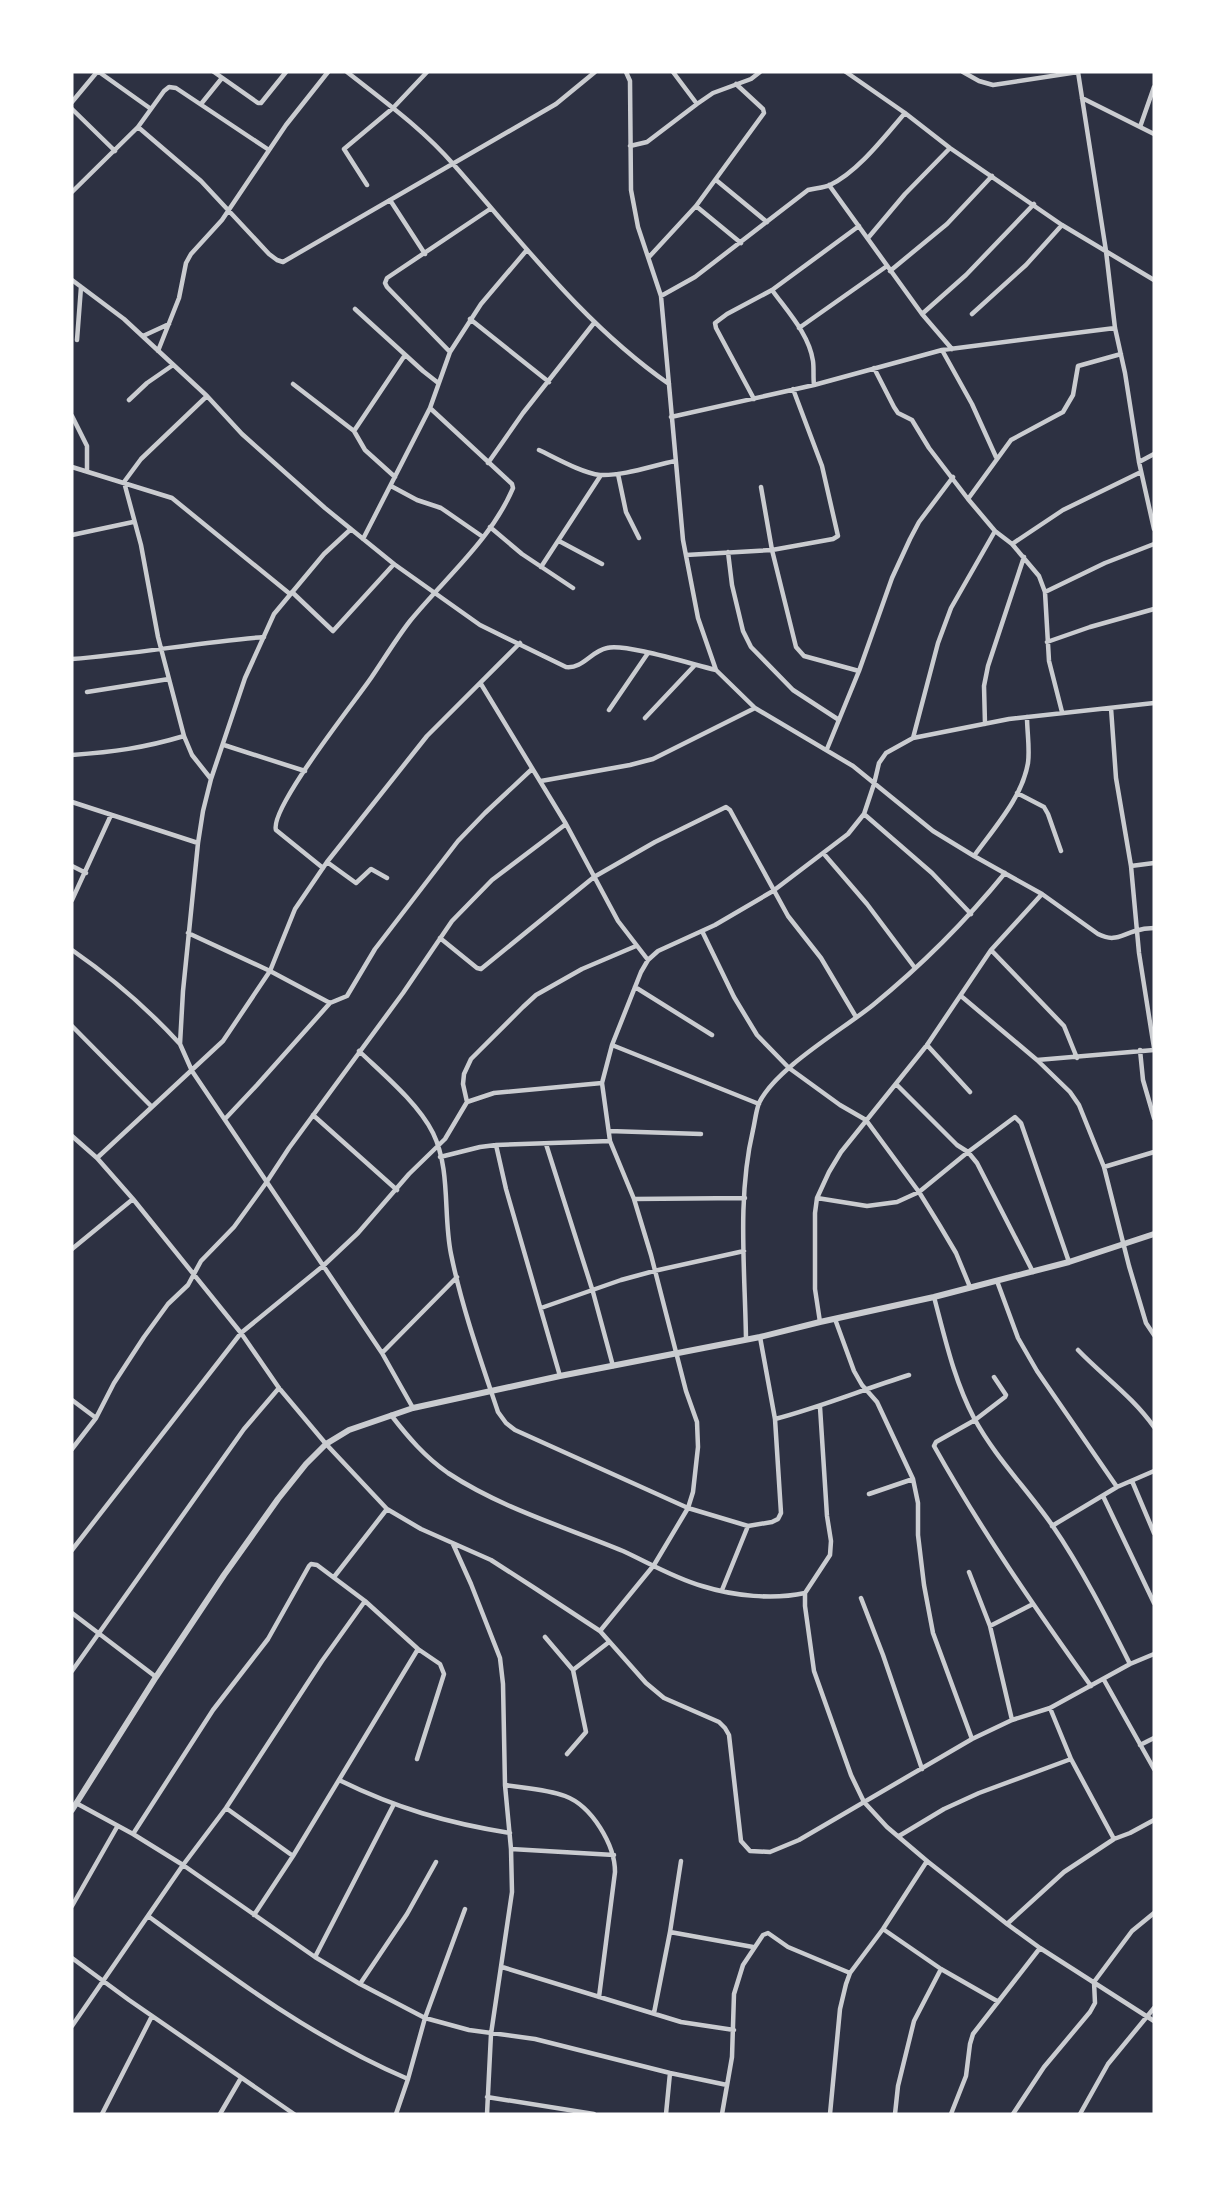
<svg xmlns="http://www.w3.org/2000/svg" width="1226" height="2186" font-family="Ubuntu,sans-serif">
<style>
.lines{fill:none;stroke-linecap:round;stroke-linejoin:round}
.minor{stroke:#caccd0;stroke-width:4.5}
.tertiary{stroke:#caccd0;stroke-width:6}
</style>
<rect width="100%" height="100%" fill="#2d3142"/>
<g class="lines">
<path class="minor" d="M99 72 151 109
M214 72 258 103H261L286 72
M347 72C384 101 423 129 454 165 523 243 583 324 669 384
M626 72 630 81 631 190 638 227 661 296 683 540 698 618 716 670 755 708 853 766 933 831 974 856 1042 894 1098 934C1114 942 1119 936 1135 931 1141 929 1148 928 1154 928
M673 72 697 104
M846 72 905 113 950 148 1062 225 1154 280
M963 72 979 81 993 85 1078 72
M1078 72 1106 251 1115 328 1125 373 1139 462 1154 529
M1082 98 1154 134
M72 102 97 72
M201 104 222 78
M72 109 115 151
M138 127 201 181 269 254 277 260 283 262 556 104 595 72
M1140 127 1154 87
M630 146 647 142 697 104 713 93 751 79 760 72
M716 180 767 222
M367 185 344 149 393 108 427 72
M829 185 922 314 952 349
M72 192 138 127 164 91 169 87 176 88 269 150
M390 200 425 254
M696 206 741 243
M868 238 905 194 950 148
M649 257 696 206 764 113 763 109 736 84
M890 271 947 224 992 176
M72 280 124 319 207 396 242 434 325 508 394 564 480 625 566 667C583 669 591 651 607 648 625 643 694 665 716 670
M772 290C787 311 809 334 813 361 814 368 813 377 814 385
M661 296 695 277 808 190C815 188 824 188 830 185 858 172 885 136 905 113
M355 309 423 371 437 382
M922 314 966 275 1034 204
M972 314 1026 265 1062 225
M470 319 549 382
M799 328 887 266
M143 336 169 324
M77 340 81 287
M942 350 972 404 996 457
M158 351 179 298 186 263 191 254 222 220 286 125 328 72
M450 352 387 287 385 283 387 278 490 209
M874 368 894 407 898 413 912 420 929 448 968 499 995 531 1012 544 1039 576 1045 592 1049 661 1062 712
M293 384 354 431
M207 396 141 459 124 482 141 545 158 637 184 736 192 755 211 779
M754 399 716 328 715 323 727 314 772 290 859 226
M129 400 147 383 173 365
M72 416 87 446V471
M671 417 814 385 942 350 1115 328
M539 450C556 458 582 473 600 475 624 476 651 466 675 461
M1139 462 1154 454
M488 463 523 413 594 323
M72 467 172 498 290 594
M618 474 626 512 639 538
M395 477 365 450 354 431 405 355
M391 486 417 500 441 508 483 537
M761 487 772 550 796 647 804 656 859 671
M968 499 1011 440 1063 412 1073 395 1078 366 1121 354
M490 527 522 554 573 588
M351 529 324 554 274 614 245 678 211 779 203 811 198 843 183 991 180 1044 192 1071 382 1353 413 1408
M72 535 133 522
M363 539 430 408 450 352 481 304 526 251
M559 541 602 564
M1012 544 1063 510 1141 472
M728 552 732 585 743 631 751 647 793 690 839 720
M686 555 772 550 833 539 838 536 822 466 793 389
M541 567 601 475
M292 592 333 631 394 564
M1045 592 1105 563 1154 544
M1047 642 1090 627 1154 609
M72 659C137 654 200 642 264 637
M481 684 566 824 618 921 648 960
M87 692 169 679
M1111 708 1116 778 1131 866 1139 953 1154 1048
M609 710 648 653
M645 718 695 665
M985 724 984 686 988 666 1024 557
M913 738 938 643 951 608 995 531
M224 745 305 771
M827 749 859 671 892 578 910 539 919 522 953 477
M72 755C113 752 144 748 184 736
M541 781 630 765 653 759 755 708
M1017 793 1044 807 1048 814 1061 851
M72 802 198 843
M864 814 932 873 971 914
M824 854 867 904 915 968
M974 856C994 828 1022 798 1028 763 1030 749 1027 731 1027 717
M327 862 356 883 371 869 387 878
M72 866 86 873
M1131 866 1154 863
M323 868 276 830C269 809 356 700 371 678 384 659 396 639 410 621 445 578 491 540 513 488L512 484 430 408
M72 900 111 815
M702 931 734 997 757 1035 789 1068 840 1105 866 1120 919 1192 940 1226 956 1253 970 1287
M188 933 270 971 330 1003
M440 938 477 968 481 969 594 877 655 842 726 807 730 810 788 916 821 958 856 1017
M72 950C111 977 148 1009 180 1044
M991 950 1064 1026 1077 1058
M635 987 712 1035
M961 996 1037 1060 1070 1092 1079 1105 1104 1167 1129 1266 1146 1323 1154 1335
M72 1026 152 1107
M612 1045 759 1104
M927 1045 970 1092
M1140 1050 1143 1080 1154 1118
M359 1051C383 1074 418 1103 433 1133 451 1170 443 1215 451 1254 462 1308 481 1361 498 1412L506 1423 515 1430 688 1508 748 1526 772 1522 778 1519 781 1513 775 1419 760 1337
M1037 1060 1154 1050
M896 1084 957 1145 968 1152 977 1163 1033 1272
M467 1102 463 1084 464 1074 471 1059 523 1007 536 995 582 969 636 946
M313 1115 397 1190
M225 1119 257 1085 330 1003 347 996 375 949 458 841 485 813 532 769
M609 1131 701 1134
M72 1136 97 1158 133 1199 241 1333 279 1388 326 1444 387 1509 421 1529 491 1560 533 1587 600 1631 646 1683 664 1698 719 1722 725 1728 729 1735 741 1841 750 1851 770 1852 799 1840 972 1739 1012 1720 1050 1708 1130 1664 1154 1654
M546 1144 593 1292 613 1366
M496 1145 506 1189 560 1376
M440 1157 480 1147 496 1145 610 1141
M97 1158 223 1041 270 971 295 909 327 862 427 736 520 643
M1104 1167 1154 1152
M817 1198 867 1206 897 1202 919 1192 968 1152 1015 1117 1021 1123 1069 1262
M634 1199 745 1198
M72 1249 133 1199
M997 1281 1018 1338 1037 1371 1117 1487
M934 1297C945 1338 954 1380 974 1418 995 1457 1027 1489 1052 1525 1081 1567 1107 1618 1130 1664
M541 1308 621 1280 654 1271 744 1251
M835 1319 854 1371 862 1385 877 1402 913 1479 918 1503V1535L924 1585 933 1633 972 1739
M820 1322 815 1289V1213L817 1198 829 1172 841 1152 927 1045 991 950 1042 894
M746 1339C745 1270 737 1198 753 1130 755 1121 756 1111 759 1103 776 1068 842 1030 873 1005 922 965 965 922 1005 873
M1078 1350C1103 1376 1133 1397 1154 1427
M382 1353 457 1277
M994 1377 1006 1395 1005 1397 975 1420 936 1442 934 1446C981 1530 1035 1608 1091 1686
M72 1400 96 1418
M820 1407 827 1516 831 1541 830 1555 805 1593V1606L814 1671 851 1775 864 1802 887 1827 927 1861 1007 1924 1040 1948 1154 2021
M391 1415C408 1437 425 1457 448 1473 501 1508 565 1527 623 1551 649 1563 674 1578 702 1586 734 1596 773 1600 805 1593
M775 1419C821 1407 864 1389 909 1375
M72 1449 96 1418 114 1383 144 1337 168 1304 188 1285 201 1261 234 1227 266 1183 289 1148 403 993 452 921 492 880 566 824
M1132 1481 1154 1533
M869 1494 913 1479
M1103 1496 1154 1603
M1052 1526 1117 1487 1154 1471
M453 1544 471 1584 500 1658 503 1684 505 1785 511 1849 512 1892 491 2034 487 2114
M72 1550 241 1333 323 1266 358 1233 409 1174 445 1139 467 1102 494 1093 602 1083
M969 1572 990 1626 1012 1720
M334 1577 387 1509
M722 1590 748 1526
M861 1598 883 1655 922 1769
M72 1613 156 1677
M990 1626 1033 1604
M600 1631 654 1565 688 1508 693 1492 698 1447 697 1422 686 1391 651 1255 634 1199 610 1141 602 1083 612 1045 641 972 648 960 658 951 715 925 773 891 848 834 864 814 874 784 879 763 886 753 913 738 1009 719 1154 703
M545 1637 573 1670
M72 1671 244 1429 279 1388
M1104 1680 1154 1769
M1050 1708 1071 1759 1114 1839
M1140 1745 1154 1738
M567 1754 586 1732 573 1670 609 1642
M417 1759 444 1674 440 1664 418 1649
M339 1780C396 1808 447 1823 510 1833
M505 1785C524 1788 547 1789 565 1796 592 1806 615 1845 615 1872L599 1997
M76 1803 133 1834 183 1865 315 1957 360 1984 425 2018 469 2030 535 2039 670 2073 727 2085
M226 1808 293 1856
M133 1834 213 1710 268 1639 309 1566 311 1564 317 1565 365 1601 418 1649 293 1856 254 1915
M899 1836 944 1809 979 1793 1071 1759
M511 1849 614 1855
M72 1906 117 1827
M148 1916C231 1977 314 2039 408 2079
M1007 1924 1064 1872 1114 1839 1130 1833 1154 1820
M883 1929 941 1969 997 2001
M670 1932 681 1861
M315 1957 394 1804
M72 1958 129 2000 294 2114
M502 1967 681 2022 734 2030
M360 1984 407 1914 436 1862
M654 2013 670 1932 753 1947
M72 2026 183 1865 226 1808 322 1661 365 1601
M487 2097 594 2114
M102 2114 152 2016
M220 2114 241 2078
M396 2114 408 2079 425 2018 465 1909
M666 2114 670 2073
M722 2114 732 2057 734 1994 743 1965 763 1935 768 1933 788 1947 850 1973
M830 2114 840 2009 846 1984 850 1973 883 1929 927 1861
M895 2114 898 2086 914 2021 941 1969
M951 2114 966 2076 970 2044 973 2034 1040 1948
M1013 2114 1044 2067 1090 2012 1095 2003 1094 1982 1132 1931 1154 1913
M1080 2114 1108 2064 1154 2008"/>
<path class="tertiary" d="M72 1810 156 1677 224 1575 278 1499 306 1464 326 1444 349 1430 413 1408 560 1376 760 1337 820 1322 934 1297 1069 1262 1154 1234"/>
</g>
<rect width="1226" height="2186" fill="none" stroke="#ffffff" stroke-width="147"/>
</svg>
